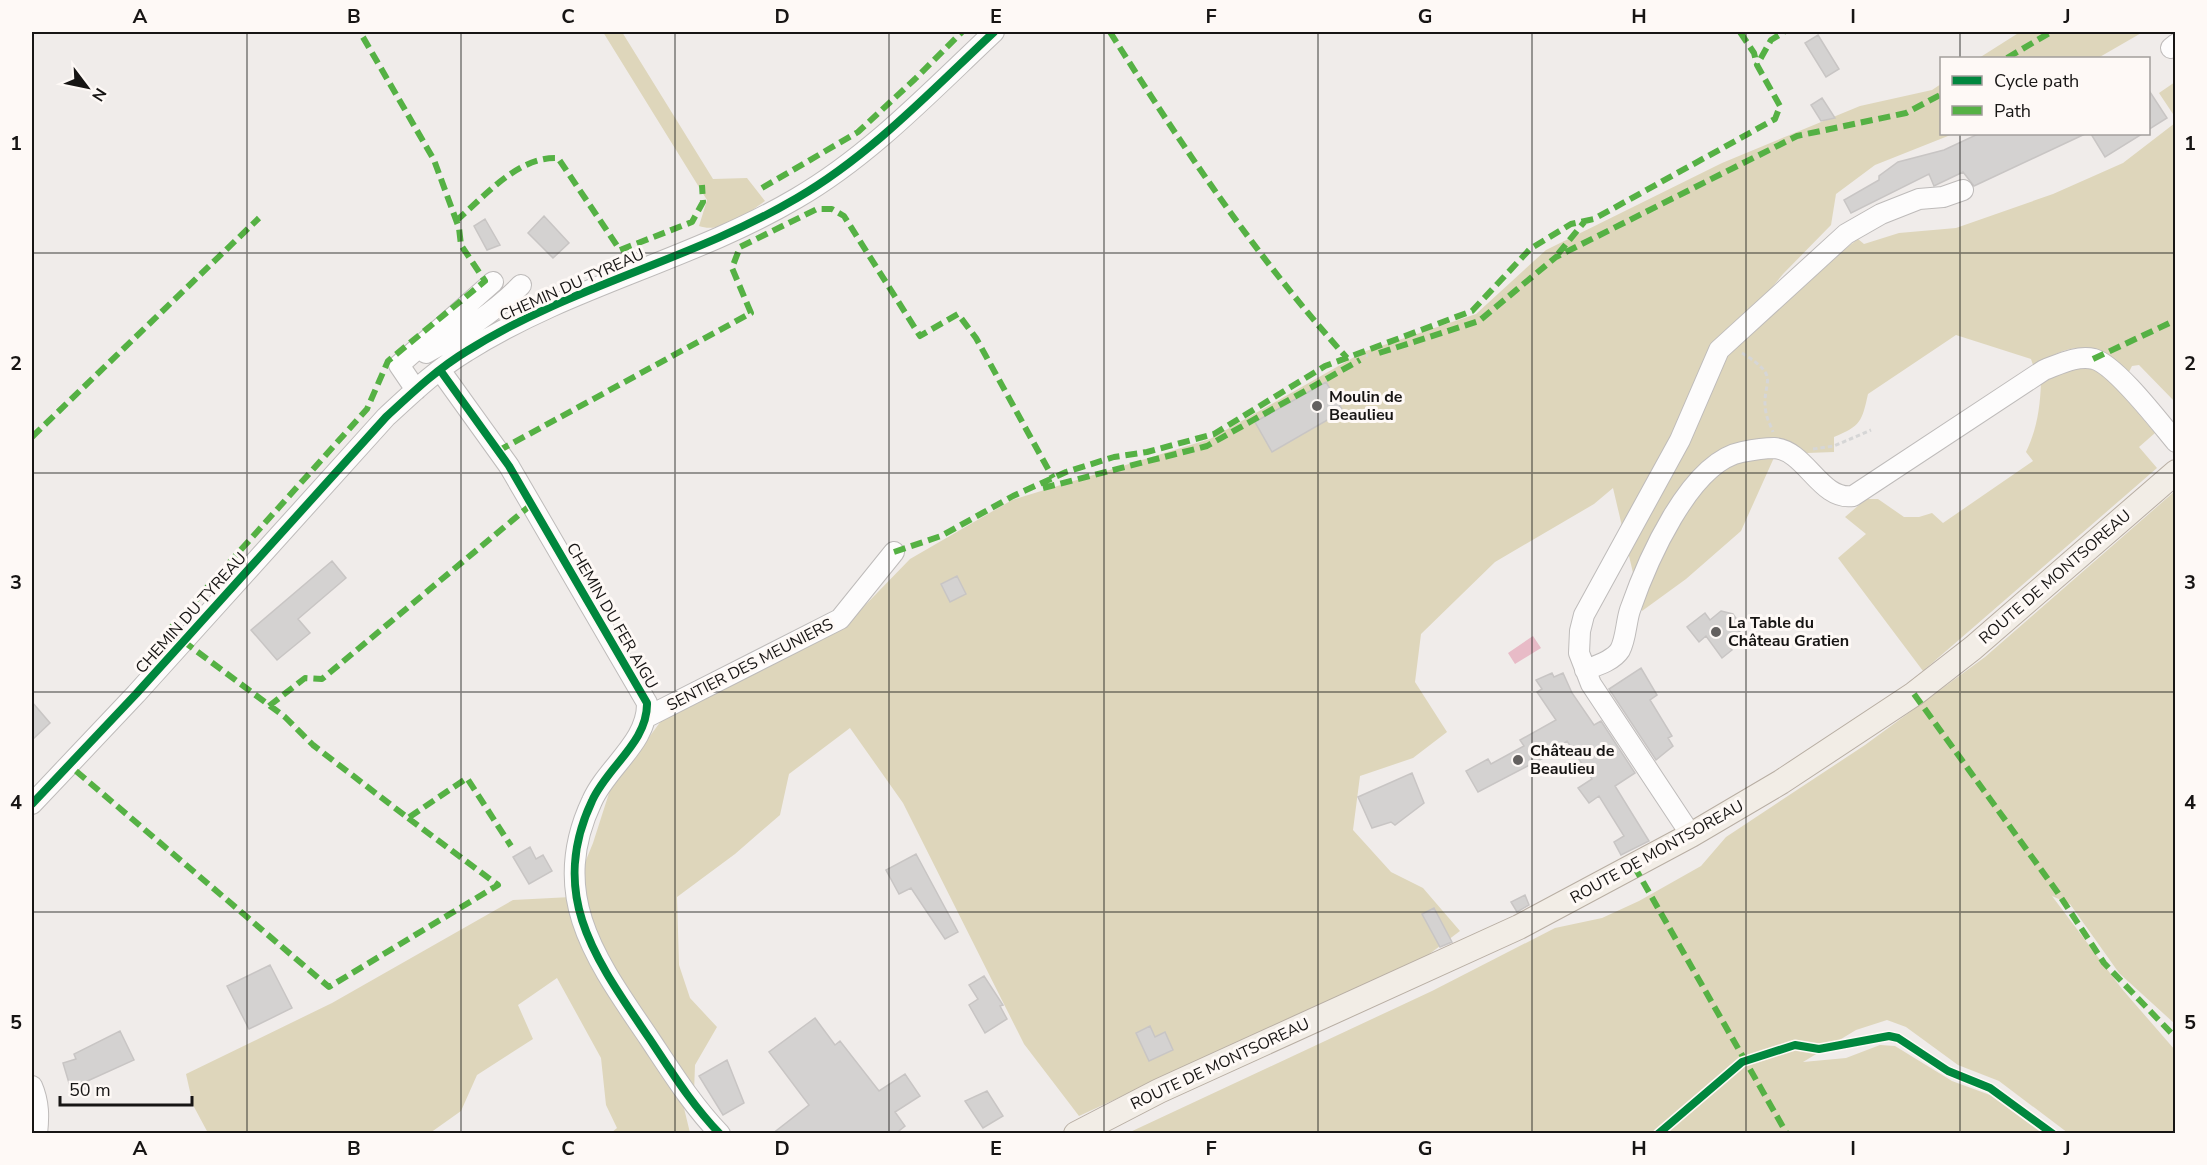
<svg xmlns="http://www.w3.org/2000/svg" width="2207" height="1165" font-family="'Nunito Sans',sans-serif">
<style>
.green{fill:#ded6bb}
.water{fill:#e8bbc7}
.building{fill:#d4d2d1;stroke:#c8c5c4;stroke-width:1.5}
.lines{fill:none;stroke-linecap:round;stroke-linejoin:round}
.minor-casing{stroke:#bebbba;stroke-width:22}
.major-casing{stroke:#b8aea3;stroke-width:26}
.path{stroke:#d6d6d6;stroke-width:3;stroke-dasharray:4.5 3;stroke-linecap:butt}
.minor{stroke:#fdfcfc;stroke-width:20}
.major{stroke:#f2ede6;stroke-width:24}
.quiet{stroke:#55b144;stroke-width:6;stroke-dasharray:12 6;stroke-linecap:butt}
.cycleway-casing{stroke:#fef9f6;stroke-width:11}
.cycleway{stroke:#00873e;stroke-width:8}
.grid{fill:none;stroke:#171514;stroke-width:1.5;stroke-opacity:0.55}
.poi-dot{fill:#63605f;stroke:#fef9f6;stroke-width:2}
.labels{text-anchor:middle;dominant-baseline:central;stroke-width:6;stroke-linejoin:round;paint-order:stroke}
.street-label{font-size:16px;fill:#171514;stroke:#fef9f6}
.poi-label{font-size:16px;font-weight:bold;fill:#171514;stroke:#fef9f6;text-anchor:start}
.neatline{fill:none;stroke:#171514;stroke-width:2}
.grid-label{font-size:20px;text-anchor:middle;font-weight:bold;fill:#171514}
</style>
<rect width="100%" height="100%" fill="#f0ecea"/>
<path class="green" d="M603 32H622L713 179 747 178 765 201C748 213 721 234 699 226L707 200Z
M2020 32H2143L2098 58H1979Z
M2175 82V117L2159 93Z
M1941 84 1942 134H1953L1875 165 1836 194 1831 225 1783 274 1731 337 1858 239 1864 244 1899 233 1956 228 2053 194 2123 163 2175 123V402L2139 365 2132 366 2128 374C2096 341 2070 340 2034 368L2031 359 1956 335 1868 394C1862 421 1861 426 1834 437V452L1807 453 1781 442 1741 531 1686 579 1642 611 1613 488 1594 504 1495 562 1421 634 1415 682 1447 732 1413 758 1360 776 1353 830 1391 872 1423 888 1460 931 1428 955 1079 1116 1024 1044 903 803 850 728 789 774 780 815 735 854 677 897 679 965 690 998 717 1027 695 1065 694 1093 684 1108 690 1133H611L617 1128 606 1105 601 1058 557 978 518 1005 533 1039 477 1075 461 1111 430 1133H208L193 1105 186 1074 332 1003 513 900 571 897 593 843 610 790 664 717 843 628 910 559 1012 500 1210 439 1363 352 1476 314 1546 250 1722 163 1860 106 1932 90Z
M2080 365 2105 374 2155 433 2139 447 2157 468 1923 671 1838 558 1866 534 1845 517 1866 499H1878L1904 517H1919L1932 513 1943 523 2033 461 2026 452C2037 429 2040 408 2041 383L2048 377Z
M2175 491V1024L2119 973 2070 904 2052 896 2122 989 2175 1050V1133H2068L1999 1081 1958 1065 1906 1027 1887 1020 1856 1030 1803 1062 1846 1058 1880 1045 1895 1046 1952 1081 1990 1095 2042 1133H1128L1432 991 1555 928 1602 918 1639 901 1701 866 1726 837 1865 745 1985 657Z"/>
<path class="water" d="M1533 636 1541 648 1515 664 1508 653Z"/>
<path class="building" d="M1818 35 1839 69 1826 77 1805 43Z
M2148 89 2167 118 2148 130Z
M1822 98 1835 118 1821 121 1811 105Z
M1978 134H2085L1974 186 1963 172 1934 186 1929 174 1851 213 1844 200 1879 180V176L1898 162 1944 150Z
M2091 134H2142L2105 157Z
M544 216 569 243 553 258 528 233Z
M485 219 500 245 487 250 474 226Z
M1326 382 1343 411 1272 452 1255 422Z
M332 561 346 578 298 619 310 633 277 660 251 630Z
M957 576 966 594 950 602 941 584Z
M1721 611 1733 614 1742 627 1738 630 1742 634 1728 645 1732 650 1722 658 1706 636 1699 642 1687 627 1705 613 1710 620Z
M1641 668 1657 695 1650 700 1672 736 1668 738 1673 746 1656 760 1609 689Z
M1552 673 1554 677 1563 673 1572 693 1594 725 1601 721 1635 773 1615 786 1649 841 1621 855 1614 842 1624 836 1599 796 1589 803 1578 788 1592 779 1567 741 1543 758 1478 792 1466 771 1488 759 1491 764 1524 746 1520 740 1556 720 1537 692 1542 689 1536 680Z
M32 702 50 723 32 740Z
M1412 773 1424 803 1395 825 1391 822 1372 828 1358 797Z
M530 847 536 859 543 855 552 871 529 884 513 857Z
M916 854 958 932 945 939 911 888 899 894 886 870Z
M1525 895 1529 905 1517 912 1511 902Z
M1434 908 1452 942 1440 947 1422 914Z
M270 965 292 1008 249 1029 227 986Z
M984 976 1003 1005 1000 1006 1007 1019 985 1033 969 1005 978 999 969 985Z
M815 1018 835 1045 840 1041 879 1091 905 1074 920 1096 895 1112 905 1126 895 1134H772L809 1105 769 1052Z
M1150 1026 1155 1037 1165 1032 1173 1050 1149 1061 1136 1033Z
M120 1031 134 1060 83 1083 85 1089 72 1093 63 1063 76 1059 74 1054Z
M727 1060 744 1103 723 1115 699 1076Z
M987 1091 1003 1116 983 1128 965 1101Z"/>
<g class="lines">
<defs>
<path id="minor" d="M2171 48 2176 44
M426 353C459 335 495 312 521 285
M440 370 509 466 647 703C648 742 607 767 592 801 547 896 597 961 649 1038 671 1071 692 1105 720 1134
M416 390 399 365 493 282
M1585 670C1596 666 1613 661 1620 650 1626 639 1626 622 1630 610 1646 564 1689 462 1742 452 1752 450 1764 448 1774 448 1806 450 1820 501 1853 496L2044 370C2060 364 2077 355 2094 359 2116 365 2160 423 2176 442
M647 717 840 619 894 552
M32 804 136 694 386 417C411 394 437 369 467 351 570 286 692 260 797 198 871 155 932 90 994 32
M1691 835 1591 684 1579 653 1580 631 1584 615 1680 440 1719 350 1846 234 1881 214 1919 199 1943 197 1963 190
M32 1086C39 1102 39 1117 37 1134"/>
<path id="major" d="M1076 1134 1159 1091 1519 927 1691 835 1781 782 1914 694 1973 648 2176 472"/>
</defs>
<use href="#minor" class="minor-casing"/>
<use href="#major" class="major-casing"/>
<path class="path" d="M1359 353 1368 356
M1742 353C1784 379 1760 380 1766 413 1767 419 1771 426 1773 432
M1813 449 1834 446 1871 430"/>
<use href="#minor" class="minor"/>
<use href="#major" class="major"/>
<path class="quiet" d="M1110 32C1182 146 1256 257 1347 358
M1740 32 1754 53 1757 65
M2007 58 2051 32
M762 188 858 132 915 79 962 32
M456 221C484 197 518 156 558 158L620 250 692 222 703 202 702 185
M1558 254 1585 221
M1379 353 1479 321 1556 257 1797 136 1906 113 1942 94
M2093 359 2176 320
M32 437 259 218
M498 451 751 313 732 268 740 247 817 209H832L844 216 920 336 958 314 976 338 1053 478
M1043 488 1207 446 1360 360
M894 552 941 536 1013 496 1066 472 1114 457 1147 452 1214 434 1325 366 1472 311 1530 249 1571 224 1594 219 1775 119 1780 106 1757 65 1771 40 1784 32
M183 641 285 717 313 745 408 818 467 778 511 846
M182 643 169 630 367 409 388 361 485 281 461 245 459 228 434 160 360 32
M1914 694 2058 893 2104 963 2176 1038
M269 706 305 678 322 679 532 504
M76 771 329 987 498 885 408 818
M1634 866 1787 1134"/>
<defs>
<path id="cycleway" d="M440 370 509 466 647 703C648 742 607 767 592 801 547 896 597 961 649 1038 671 1071 692 1105 720 1134
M32 804 136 694 386 417C411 394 437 369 467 351 570 286 692 260 797 198 871 155 932 90 994 32
M1658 1134 1742 1062 1795 1045 1819 1049 1889 1036 1898 1038 1948 1071 1990 1088 2053 1134"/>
</defs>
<use href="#cycleway" class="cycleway-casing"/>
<use href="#cycleway" class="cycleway"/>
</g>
<path class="grid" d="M247 32V1134M461 32V1134M675 32V1134M889 32V1134M1104 32V1134M1318 32V1134M1532 32V1134M1746 32V1134M1960 32V58M1960 134V1134M32 253H2176M32 473H2176M32 692H2176M32 912H2176"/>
<g class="poi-dot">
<circle cx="1317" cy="406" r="6"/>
<circle cx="1716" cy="632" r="6"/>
<circle cx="1518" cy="760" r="6"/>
</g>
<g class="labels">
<g class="street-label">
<text transform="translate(572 285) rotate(-24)">CHEMIN DU TYREAU</text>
<text transform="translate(2055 577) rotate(-41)">ROUTE DE MONTSOREAU</text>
<text transform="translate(191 613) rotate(-48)">CHEMIN DU TYREAU</text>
<text transform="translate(612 616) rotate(60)">CHEMIN DU FER AIGU</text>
<text transform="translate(750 665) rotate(-27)">SENTIER DES MEUNIERS</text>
<text transform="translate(1657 852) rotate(-29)">ROUTE DE MONTSOREAU</text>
<text transform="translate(1220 1064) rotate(-25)">ROUTE DE MONTSOREAU</text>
</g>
<g class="poi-label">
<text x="1329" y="397">Moulin de<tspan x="1329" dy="18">Beaulieu</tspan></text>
<text x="1728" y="623">La Table du<tspan x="1728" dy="18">Château Gratien</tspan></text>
<text x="1530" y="751">Château de<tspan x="1530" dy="18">Beaulieu</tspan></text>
</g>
</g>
<rect width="2207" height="1165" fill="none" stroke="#fef9f6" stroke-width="66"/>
<rect x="1940" y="57" width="210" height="78" fill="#fef9f6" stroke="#a29e9c" stroke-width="1.5"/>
<rect x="1952" y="76" width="30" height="9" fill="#00873e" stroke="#a29e9c" stroke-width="1.5"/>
<text x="1994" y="87" font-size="18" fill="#171514">Cycle path</text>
<rect x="1952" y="106" width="30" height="9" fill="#55b144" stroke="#a29e9c" stroke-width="1.5"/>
<text x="1994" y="117" font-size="18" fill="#171514">Path</text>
<g transform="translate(87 87) rotate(122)" stroke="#fef9f6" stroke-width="4.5" paint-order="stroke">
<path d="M0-4.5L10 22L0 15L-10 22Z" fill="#171514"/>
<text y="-9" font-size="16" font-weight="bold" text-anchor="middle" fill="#171514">N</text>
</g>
<path d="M60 1096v9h132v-9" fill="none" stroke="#171514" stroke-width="3"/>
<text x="69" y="1096" font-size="18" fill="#171514" stroke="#fef9f6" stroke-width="4.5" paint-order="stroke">50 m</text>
<rect x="33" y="33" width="2141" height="1099" class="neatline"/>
<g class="grid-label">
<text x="140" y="23">A</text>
<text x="354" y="23">B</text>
<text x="568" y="23">C</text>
<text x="782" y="23">D</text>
<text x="996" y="23">E</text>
<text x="1211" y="23">F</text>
<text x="1425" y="23">G</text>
<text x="1639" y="23">H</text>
<text x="1853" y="23">I</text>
<text x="2067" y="23">J</text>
<text x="16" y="150">1</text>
<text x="2190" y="150">1</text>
<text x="16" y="370">2</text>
<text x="2190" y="370">2</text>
<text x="16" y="589">3</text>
<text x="2190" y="589">3</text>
<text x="16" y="809">4</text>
<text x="2190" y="809">4</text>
<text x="16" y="1029">5</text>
<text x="2190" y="1029">5</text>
<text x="140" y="1155">A</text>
<text x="354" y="1155">B</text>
<text x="568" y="1155">C</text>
<text x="782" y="1155">D</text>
<text x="996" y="1155">E</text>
<text x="1211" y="1155">F</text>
<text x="1425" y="1155">G</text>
<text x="1639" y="1155">H</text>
<text x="1853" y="1155">I</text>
<text x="2067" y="1155">J</text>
</g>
</svg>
